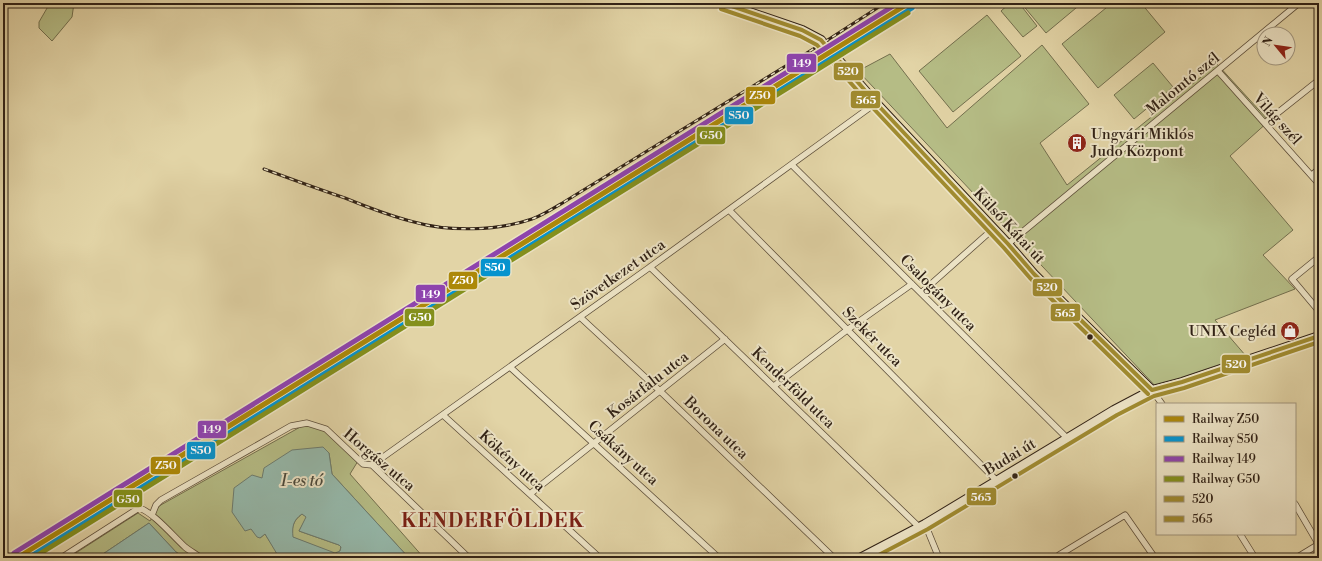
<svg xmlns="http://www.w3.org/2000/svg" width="1322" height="561" font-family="'Libre Bodoni',serif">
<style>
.green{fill:#b5bc85;stroke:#736f4e}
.water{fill:#95b8aa;stroke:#6d7c6f;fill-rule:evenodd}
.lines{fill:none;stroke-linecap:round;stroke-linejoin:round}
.street-casing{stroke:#5d4e3a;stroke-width:7}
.secondary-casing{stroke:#312216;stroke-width:10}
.street{stroke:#ece3c5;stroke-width:5.5}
.secondary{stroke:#ece3c5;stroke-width:8}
.rail-casing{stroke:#312216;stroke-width:3}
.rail{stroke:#ece3c5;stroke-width:1.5;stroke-dasharray:4.5;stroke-linecap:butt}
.bus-1-casing{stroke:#ece3c5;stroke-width:7}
.bus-2-casing{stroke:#ece3c5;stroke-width:7}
.bus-1{stroke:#a08b2f;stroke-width:4}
.bus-2{stroke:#a08b2f;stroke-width:4}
.rail-1-casing{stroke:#ece3c5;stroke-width:8}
.rail-2-casing{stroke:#ece3c5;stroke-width:8}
.rail-3-casing{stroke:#ece3c5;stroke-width:8}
.rail-4-casing{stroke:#ece3c5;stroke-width:8}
.rail-1{stroke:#ac8809;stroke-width:5}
.rail-2{stroke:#0593ce;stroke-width:5}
.rail-3{stroke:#8e44ad;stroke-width:5}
.rail-4{stroke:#84901c;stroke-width:5}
.bus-dot{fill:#312216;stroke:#ece3c5;stroke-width:1.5}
.labels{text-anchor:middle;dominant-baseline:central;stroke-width:4;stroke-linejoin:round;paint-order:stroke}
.street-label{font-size:15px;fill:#312216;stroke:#ece3c5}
.poi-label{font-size:15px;fill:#312216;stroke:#ece3c5;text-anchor:start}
.water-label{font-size:16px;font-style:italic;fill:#4a483b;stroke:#ece3c5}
.district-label{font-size:19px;font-weight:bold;letter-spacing:1px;fill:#7a1f14;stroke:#ece3c5}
.line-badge{stroke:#ece3c5;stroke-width:1.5}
.badge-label{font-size:11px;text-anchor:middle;font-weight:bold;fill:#fff}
</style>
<rect width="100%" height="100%" fill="#e2d4a6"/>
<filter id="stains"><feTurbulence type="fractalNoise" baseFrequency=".005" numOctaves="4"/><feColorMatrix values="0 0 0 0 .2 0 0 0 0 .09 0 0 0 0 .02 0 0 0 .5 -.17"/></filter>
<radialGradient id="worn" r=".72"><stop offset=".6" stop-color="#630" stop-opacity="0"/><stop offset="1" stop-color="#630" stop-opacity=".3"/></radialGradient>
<path class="green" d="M50 3H74L72 17 52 41 39 28V22Z
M1010 3H1019L1037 26 1023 37 1001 11Z
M1021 3H1082L1046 33Z
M1112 3H1141L1165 32 1098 88 1062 44Z
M987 15 1021 56 953 112 919 71Z
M1042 45 1089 104 1040 143 1067 185 1217 64 1269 121 1230 156 1293 230 1263 255 1295 289 1215 320 1252 363 1206 376 1160 391 858 71 890 54 947 128Z
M1153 63 1173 87 1134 119 1114 95Z
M302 426H310L325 431 358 461 350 474 424 558H409L332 474 329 453 251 529 260 538 265 534 278 554 276 558H186L176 552 149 523 97 558H68L138 513 150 521 159 506Z
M302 514 307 517 299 531 339 545 341 546 340 551 335 554 292 537C292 526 293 521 302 514Z"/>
<path class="water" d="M323 447 329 453 332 474 409 558H276L277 554 265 534 260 538 257 537 251 529 245 531 232 512 234 488 252 475 262 478 264 468 292 450ZM302 514 306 517 299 531 339 545 341 547 340 551 335 553 293 537C292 527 293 520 302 514Z
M149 523 176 552 186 558H97Z"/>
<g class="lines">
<defs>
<path id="street" d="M1218 71 1319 184
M1265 123 1319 80
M792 165 1067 438
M1312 175 1319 169
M729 210 997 481
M1008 244 1299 3
M1319 257 1292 279 1318 310 1319 314
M650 267 919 527
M921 293 993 229
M580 317 660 391 834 558
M510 367 719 558
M774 386 847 330 912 284
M1152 390 1162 404
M443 415 600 558
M372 465 650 267 876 103
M530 494 725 339
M1295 504 1319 545
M152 515 156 505 161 500 291 426 307 423 326 429 363 464 372 465 469 558
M925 524 939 558
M1240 534 1255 558
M1059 555 1125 515 1155 558
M61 558 139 508C153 512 173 536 185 547 190 551 196 554 201 558
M1296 558 1319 544"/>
<path id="secondary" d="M723 3 802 30 821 40 876 103 1008 244 1034 274 1063 303 1152 390
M860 558 925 524 1114 410 1152 390 1182 382 1319 336"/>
</defs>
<use href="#street" class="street-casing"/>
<use href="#secondary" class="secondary-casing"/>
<use href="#street" class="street"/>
<use href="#secondary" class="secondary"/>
<defs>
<path id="rail" d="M264 169C291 179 318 189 345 198 367 207 390 216 414 222 449 232 497 231 532 219 543 215 554 208 564 202L823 43 885 3"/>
</defs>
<use href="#rail" class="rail-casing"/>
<use href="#rail" class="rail"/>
<defs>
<path id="bus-1" d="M723 3 802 30 821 40 876 103 1008 244 1034 274 1152 390
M1152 390 1182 382 1319 336"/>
<path id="bus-2" d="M721 9 800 36 817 45 872 107 1004 248 1030 278 1148 394
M873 558 928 529 1117 415 1154 396 1184 388 1319 342"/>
</defs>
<use href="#bus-1" class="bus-1-casing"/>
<use href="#bus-2" class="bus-2-casing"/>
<use href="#bus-1" class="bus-1"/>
<use href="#bus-2" class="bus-2"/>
<defs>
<path id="rail-1" d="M17 558 909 3"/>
<path id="rail-2" d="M28 558 912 8"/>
<path id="rail-3" d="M14 553 898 3"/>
<path id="rail-4" d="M33 558 908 13"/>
</defs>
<use href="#rail-1" class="rail-1-casing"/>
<use href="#rail-2" class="rail-2-casing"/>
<use href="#rail-3" class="rail-3-casing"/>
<use href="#rail-4" class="rail-4-casing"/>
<use href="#rail-1" class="rail-1"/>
<use href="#rail-2" class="rail-2"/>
<use href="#rail-3" class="rail-3"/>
<use href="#rail-4" class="rail-4"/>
</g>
<defs>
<symbol id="building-disc" viewBox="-11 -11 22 22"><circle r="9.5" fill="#8f2418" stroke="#ece3c5"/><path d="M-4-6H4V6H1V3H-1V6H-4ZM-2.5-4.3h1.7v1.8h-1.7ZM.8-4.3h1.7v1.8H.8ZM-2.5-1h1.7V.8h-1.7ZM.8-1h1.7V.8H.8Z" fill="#fff"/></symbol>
<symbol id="shop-disc" viewBox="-11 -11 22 22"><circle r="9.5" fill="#8f2418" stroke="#ece3c5"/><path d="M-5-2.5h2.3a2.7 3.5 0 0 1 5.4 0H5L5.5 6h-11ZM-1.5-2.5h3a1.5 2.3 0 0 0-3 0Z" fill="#fff"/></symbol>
</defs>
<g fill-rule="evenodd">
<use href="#building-disc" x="1066" y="132" width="22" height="22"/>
<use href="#shop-disc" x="1279" y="320" width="22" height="22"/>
</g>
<g class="bus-dot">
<circle cx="1090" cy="337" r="3.5"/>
<circle cx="1015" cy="476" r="3.5"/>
</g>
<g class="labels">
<g class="street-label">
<text transform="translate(1183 84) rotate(-39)">Malomtó szél</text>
<text transform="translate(1277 119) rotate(48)">Világ szél</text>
<text transform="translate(1009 226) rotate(47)">Külső Kátai út</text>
<text transform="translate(618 275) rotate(-35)">Szövetkezet utca</text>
<text transform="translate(938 293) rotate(45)">Csalogány utca</text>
<text transform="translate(872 337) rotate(45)">Szekér utca</text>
<text transform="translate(648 385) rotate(-38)">Kosárfalu utca</text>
<text transform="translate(793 388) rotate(44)">Kenderföld utca</text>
<text transform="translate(716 428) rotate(44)">Borona utca</text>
<text transform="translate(623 453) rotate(42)">Csákány utca</text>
<text transform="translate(1010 457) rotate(-31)">Budai út</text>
<text transform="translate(379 460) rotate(40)">Horgász utca</text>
<text transform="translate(512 461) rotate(42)">Kökény utca</text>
</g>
<g class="poi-label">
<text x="1091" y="134">Ungvári Miklós<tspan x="1091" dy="17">Judo Központ</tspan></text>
<text x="1276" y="331" text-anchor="end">UNIX Cegléd</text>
</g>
<g class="water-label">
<text x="302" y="481">I-es tó</text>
</g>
<g class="district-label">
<text x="493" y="521">KENDERFÖLDEK</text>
</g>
</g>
<g class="line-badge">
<rect x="786" y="53" width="31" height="20" rx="4" fill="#8e44ad"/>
<rect x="833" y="62" width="31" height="19" rx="4" fill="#a08b2f"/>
<rect x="745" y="86" width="31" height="19" rx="4" fill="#ac8809"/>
<rect x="850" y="90" width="31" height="19" rx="4" fill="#a08b2f"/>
<rect x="724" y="106" width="30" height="19" rx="4" fill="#0593ce"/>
<rect x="696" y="126" width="30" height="19" rx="4" fill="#84901c"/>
<rect x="480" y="258" width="31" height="19" rx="4" fill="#0593ce"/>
<rect x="448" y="271" width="30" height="19" rx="4" fill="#ac8809"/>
<rect x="1032" y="278" width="31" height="19" rx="4" fill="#a08b2f"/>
<rect x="415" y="284" width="31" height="19" rx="4" fill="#8e44ad"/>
<rect x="1050" y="303" width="31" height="19" rx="4" fill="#a08b2f"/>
<rect x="404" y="308" width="31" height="19" rx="4" fill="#84901c"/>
<rect x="1221" y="354" width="30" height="20" rx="4" fill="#a08b2f"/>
<rect x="197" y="420" width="30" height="19" rx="4" fill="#8e44ad"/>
<rect x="186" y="441" width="30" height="19" rx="4" fill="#0593ce"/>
<rect x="150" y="456" width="31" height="19" rx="4" fill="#ac8809"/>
<rect x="966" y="487" width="31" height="19" rx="4" fill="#a08b2f"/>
<rect x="113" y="489" width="30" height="19" rx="4" fill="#84901c"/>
</g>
<g class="badge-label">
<text x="802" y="67">149</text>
<text x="848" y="75">520</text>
<text x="760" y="99">Z50</text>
<text x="866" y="104">565</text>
<text x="739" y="119">S50</text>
<text x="711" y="139">G50</text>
<text x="495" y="271">S50</text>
<text x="463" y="284">Z50</text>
<text x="1047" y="291">520</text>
<text x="431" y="298">149</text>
<text x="1065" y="317">565</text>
<text x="420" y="321">G50</text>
<text x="1236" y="368">520</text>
<text x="212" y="433">149</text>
<text x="201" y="454">S50</text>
<text x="166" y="469">Z50</text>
<text x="981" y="501">565</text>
<text x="128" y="503">G50</text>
</g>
<rect width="1322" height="561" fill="none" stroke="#e2d4a6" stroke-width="16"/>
<rect x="4" y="4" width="1314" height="553" fill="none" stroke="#312216" stroke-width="2"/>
<rect x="8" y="8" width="1306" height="545" fill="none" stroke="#312216"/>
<rect x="1156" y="403" width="140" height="132" fill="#ece3c5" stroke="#a1967f"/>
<rect x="1164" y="416" width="20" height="6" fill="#ac8809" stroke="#a1967f"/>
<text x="1192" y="423" font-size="12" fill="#312216">Railway Z50</text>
<rect x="1164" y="436" width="20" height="6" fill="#0593ce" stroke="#a1967f"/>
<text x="1192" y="443" font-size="12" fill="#312216">Railway S50</text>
<rect x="1164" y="456" width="20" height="6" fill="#8e44ad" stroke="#a1967f"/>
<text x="1192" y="463" font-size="12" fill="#312216">Railway 149</text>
<rect x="1164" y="476" width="20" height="6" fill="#84901c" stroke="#a1967f"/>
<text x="1192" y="483" font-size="12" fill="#312216">Railway G50</text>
<rect x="1164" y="496" width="20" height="6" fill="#a08b2f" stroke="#a1967f"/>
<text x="1192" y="503" font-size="12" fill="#312216">520</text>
<rect x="1164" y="516" width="20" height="6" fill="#a08b2f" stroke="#a1967f"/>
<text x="1192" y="523" font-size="12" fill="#312216">565</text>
<g transform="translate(1276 46) rotate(299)"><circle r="19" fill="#ece3c5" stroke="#a1967f"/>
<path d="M0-3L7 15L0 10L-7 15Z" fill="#8f2418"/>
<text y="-6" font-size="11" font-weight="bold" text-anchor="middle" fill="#312216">N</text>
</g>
<rect width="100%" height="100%" filter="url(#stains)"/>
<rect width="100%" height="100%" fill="url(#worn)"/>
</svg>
